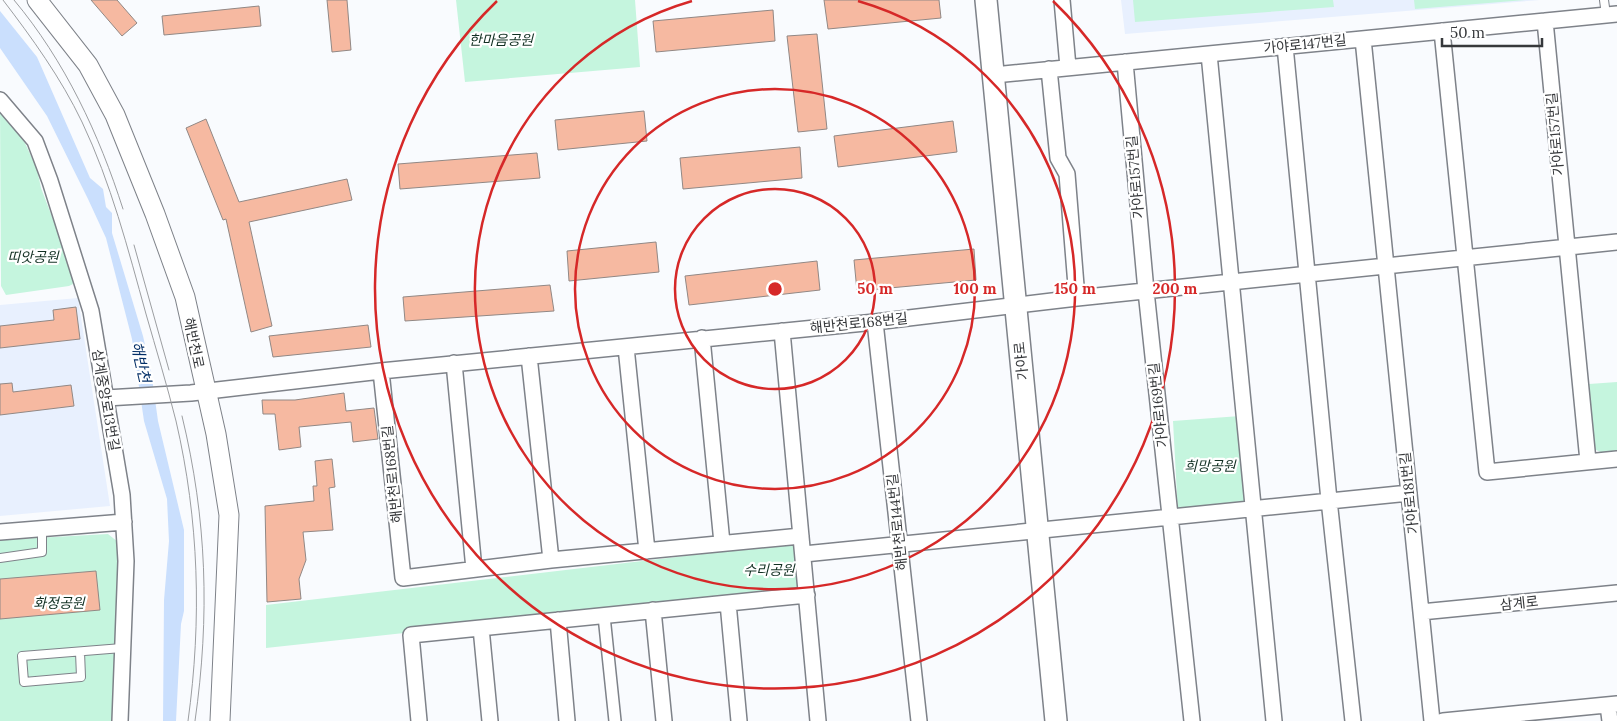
<svg xmlns="http://www.w3.org/2000/svg" width="1617" height="721" font-family="Lora,'Noto Sans KR',serif">
<style>
.built{fill:#e8f0fe}
.green{fill:#c5f5de}
.water{fill:#cadffd}
.building{fill:#f6b9a1;stroke:#918885}
.lines{fill:none;stroke-linecap:round;stroke-linejoin:round}
.service-casing{stroke:#7e8289;stroke-width:10}
.pedestrian-casing{stroke:#7e8289;stroke-width:14}
.minor-casing{stroke:#7e8289;stroke-width:18}
.tertiary-casing{stroke:#7e8289;stroke-width:21}
.secondary-casing{stroke:#7e8289;stroke-width:24}
.service{stroke:#fff;stroke-width:8}
.pedestrian{stroke:#fff;stroke-width:11}
.minor{stroke:#fff;stroke-width:15}
.tertiary{stroke:#fff;stroke-width:19}
.secondary{stroke:#fff;stroke-width:21}
.tram{stroke:#9c9ea1;stroke-width:1}
.ring{fill:none;stroke:#d62828;stroke-width:2.5}
.labels{text-anchor:middle;dominant-baseline:central;stroke-width:4.5;stroke-linejoin:round;paint-order:stroke}
.park-label{font-size:14px;font-style:italic;fill:#123023;stroke:#fff}
.street-label{font-size:14px;fill:#36383b;stroke:#fff}
.water-label{font-size:15px;font-style:italic;fill:#042f67;stroke:#fff}
.centre{fill:#d62828;stroke:#fff;stroke-width:2.5}
.ring-label{font-size:15px;text-anchor:middle;font-weight:bold;fill:#d62828;stroke:#fff;stroke-width:4.5;stroke-linejoin:round;paint-order:stroke}
</style>
<rect width="100%" height="100%" fill="#f9fbfe"/>
<path class="built" d="M1121 0H1540L1125 34Z
M78 298 110 506 0 516V305Z"/>
<path class="green" d="M456 0H635L640 67 465 82Z
M1133 0H1333L1334 7 1135 22Z
M1414 0H1525L1415 9Z
M0 106 25 143 37 169 41 188 77 282 69 286 6 295 1 286Z
M1617 382V456H1609L1594 449 1589 384Z
M1240 416 1248 506 1178 514 1173 421Z
M108 534 118 542 119 593 112 721H0V540Z
M795 543 799 590 266 648V605Z"/>
<path class="water" d="M0 11 37 57 90 178 103 189 106 207 112 213V233L143 336 151 371 158 421 184 530V611L181 624 176 721H163L164 600 169 541 167 499 144 421 132 339 106 238 88 199 47 116 0 48Z"/>
<path class="building" d="M91 0H117L137 23 122 36Z
M327 0H347L351 50 332 52Z
M824 0H939L941 18 828 29Z
M259 6 261 26 164 35 162 16Z
M773 10 775 41 656 52 653 21Z
M817 34 827 129 798 132 787 36Z
M644 111 647 141 558 150 555 120Z
M206 119 239 202 347 179 352 200 249 222 272 326 251 332 226 219 223 220 186 128Z
M953 121 957 152 838 167 834 136Z
M800 147 802 178 683 189 680 158Z
M537 153 540 178 400 189 398 164Z
M656 242 659 272 569 281 567 251Z
M974 249 976 280 857 291 854 260Z
M817 261 820 290 689 305 685 276Z
M550 285 554 311 405 321 403 297Z
M76 307 80 339 0 348V326L54 320 53 310Z
M368 325 371 347 273 357 269 336Z
M12 383 13 392 71 385 74 406 0 415V384Z
M344 393 346 411 374 408 378 439 353 442 351 422 299 427 301 447 279 450 275 414H263L262 400H295Z
M332 459 335 487 329 488 333 530 303 532 306 560 299 579 301 599 267 602 265 506 314 501 313 486H317L315 461Z
M96 571 100 610 0 619V579Z"/>
<g class="lines">
<defs>
<path id="service" d="M1604 0 1606 15
M0 558 42 552V528
M80 652 81 677 24 682 22 656 122 648"/>
<path id="pedestrian" d="M604 616 615 721"/>
<path id="minor" d="M1062 0 1068 67
M1545 21 1588 461
M1442 31 1487 472 1617 459
M1363 39 1432 721
M1285 46 1329 500 1353 721
M1209 54 1274 721
M1125 62 1146 291 1192 721
M1049 69 1058 158 1067 174 1077 298
M994 75 1617 14
M0 100 35 141 50 181 91 311 122 495 126 561 120 721
M875 322 919 721
M782 331 818 721
M702 338 722 543
M626 347 647 551
M529 356 551 560
M454 363 474 569
M381 371 403 578 551 560 801 536
M106 398 191 393 381 371 875 322 1077 298 1617 242
M0 532 124 522
M804 554 1409 493
M728 603 739 721
M653 610 664 721
M1421 612 1617 593
M558 620 567 721
M481 628 490 721
M1608 705 1610 721
M419 721 411 635 807 595
M1443 721 1617 704"/>
<path id="tertiary" d="M37 0 88 65 115 115 155 214 185 297 216 434 229 515 220 721"/>
<path id="secondary" d="M986 0 1056 721"/>
</defs>
<use href="#service" class="service-casing"/>
<use href="#pedestrian" class="pedestrian-casing"/>
<use href="#minor" class="minor-casing"/>
<use href="#tertiary" class="tertiary-casing"/>
<use href="#secondary" class="secondary-casing"/>
<use href="#service" class="service"/>
<use href="#pedestrian" class="pedestrian"/>
<use href="#minor" class="minor"/>
<use href="#tertiary" class="tertiary"/>
<use href="#secondary" class="secondary"/>
<path class="tram" d="M3 0C32 38 61 78 82 122 111 183 128 249 146 314 156 349 167 385 176 421 199 520 202 620 188 721
M14 0C65 61 99 134 123 209
M134 245 169 370
M182 416C207 519 210 616 195 721"/>
</g>
<g class="ring">
<circle cx="775" cy="289" r="100"/>
<circle cx="775" cy="289" r="200"/>
<path d="M858 1A300 300 0 1 1 692 1"/>
<path d="M1053 1A400 400 0 1 1 497 1"/>
</g>
<g class="labels">
<g class="park-label">
<text x="501" y="40">한마음공원</text>
<text x="33" y="257">띠앗공원</text>
<text x="1210" y="466">희망공원</text>
<text x="769" y="570">수리공원</text>
<text x="59" y="603">화정공원</text>
</g>
<g class="street-label">
<text transform="translate(1305 44) rotate(-6)">가야로147번길</text>
<text transform="translate(1555 134) rotate(-95)">가야로157번길</text>
<text transform="translate(1135 177) rotate(-95)">가야로157번길</text>
<text transform="translate(859 323) rotate(-6)">해반천로168번길</text>
<text transform="translate(194 343) rotate(78)">해반천로</text>
<text transform="translate(1021 361) rotate(-96)">가야로</text>
<text transform="translate(106 400) rotate(80)">삼계중앙로13번길</text>
<text transform="translate(1158 405) rotate(-96)">가야로169번길</text>
<text transform="translate(392 474) rotate(-96)">해반천로168번길</text>
<text transform="translate(1409 493) rotate(-96)">가야로181번길</text>
<text transform="translate(897 522) rotate(-96)">해반천로144번길</text>
<text transform="translate(1519 603) rotate(-6)">삼계로</text>
</g>
<g class="water-label">
<text transform="translate(141 362) rotate(77)">해반천</text>
</g>
</g>
<circle cx="775" cy="289" r="8" class="centre"/>
<g class="ring-label">
<text x="875" y="294">50 m</text>
<text x="975" y="294">100 m</text>
<text x="1075" y="294">150 m</text>
<text x="1175" y="294">200 m</text>
</g>
<path d="M1442 38v8h100v-8" fill="none" stroke="#36383b" stroke-width="2.5"/>
<text x="1450" y="38" font-size="15" fill="#36383b" stroke="#ffffff" stroke-width="4" paint-order="stroke">50 m</text>
</svg>
